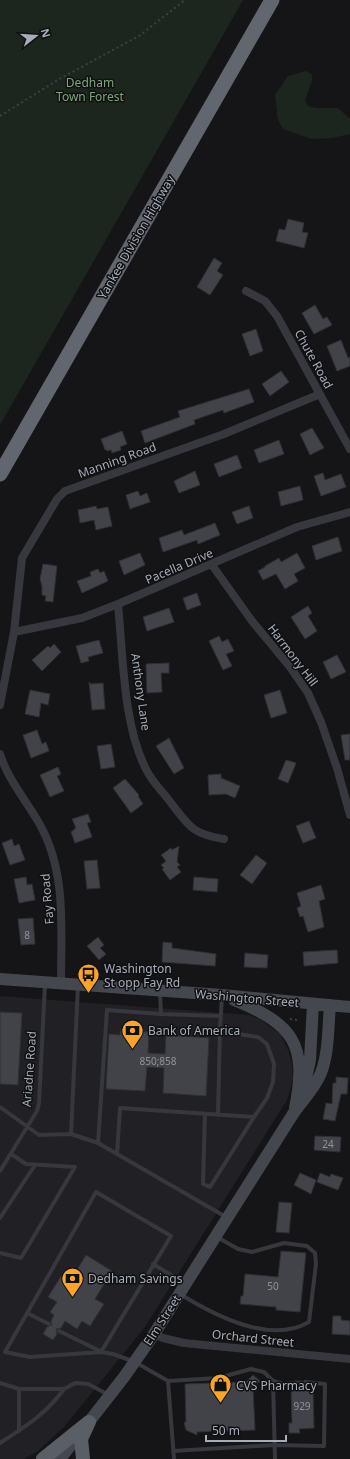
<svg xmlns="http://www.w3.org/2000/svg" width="350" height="1459" font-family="'Noto Sans',sans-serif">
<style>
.built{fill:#212125}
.green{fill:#1d261e}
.building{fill:#414348;stroke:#2f3034}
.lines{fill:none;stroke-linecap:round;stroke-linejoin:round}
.path{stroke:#3c3f44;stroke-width:2;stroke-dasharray:2 3;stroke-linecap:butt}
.service{stroke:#36383d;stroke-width:4}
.minor{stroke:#36383d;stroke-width:8}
.secondary{stroke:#44474d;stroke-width:12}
.trunk{stroke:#5a5e65;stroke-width:14}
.motorway{stroke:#62666e;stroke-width:15}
.labels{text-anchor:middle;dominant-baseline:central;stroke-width:3;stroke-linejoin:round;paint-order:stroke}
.number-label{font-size:10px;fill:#8d929c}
.park-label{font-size:12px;fill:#7da47c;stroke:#101012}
.street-label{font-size:12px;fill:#a6adb8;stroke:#101012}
.poi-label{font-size:12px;fill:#a6adb8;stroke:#101012;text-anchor:start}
</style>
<rect width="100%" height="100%" fill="#151517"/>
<path class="built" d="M0 996 249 1015 259 1019 280 1034 288 1050 292 1064 293 1079 287 1100 145 1327 64 1427 38 1451 24 1459H0Z"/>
<path class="green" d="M0 0H243L0 425Z
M306 71 312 74V80L305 101 308 106 317 108H338L350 119V134L332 138 312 139 283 129 278 120 275 95 288 76Z"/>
<path class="building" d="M288 219 304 223 302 232 308 233 304 248 276 241 279 229 285 230Z
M214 258 222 263 217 271 223 275 210 295 197 287Z
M315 305 323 319 327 317 332 325 314 334 302 313Z
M256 329 263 351 250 356 242 334Z
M341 340 348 358 350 357V366L337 371 327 346Z
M281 371 289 382 270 396 262 384Z
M249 389 254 402 224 413 223 410 194 420 195 424 145 443 141 431 180 417 178 411Z
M312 428 324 448 310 455 300 434Z
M122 431 127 444 120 447 121 450 112 453 111 450 107 451 106 449 105 450 101 439Z
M279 440 284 454 259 463 254 450Z
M237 455 242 468 219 477 214 464Z
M195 471 200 485 179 493 174 481Z
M323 473 325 480 341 474 346 487 321 496 314 476Z
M300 486 303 500 281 506 278 492Z
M138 491 140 496 147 493 150 502 130 509 126 495Z
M96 506 97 509 108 507 112 526 96 530 94 520 80 523 78 510Z
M249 506 253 518 237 524 232 512Z
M215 523 220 535 198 544 197 540 163 552 159 538 182 530 184 535Z
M338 537 342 551 316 560 312 546Z
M140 553 145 565 124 575 119 561Z
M297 553 305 568 294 574 298 581 285 589 276 574 263 580 258 571 265 567V566L279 558 281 562Z
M43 564 57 566 53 602 45 601 46 596 42 595V586L40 579Z
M98 569 100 573 104 571 108 581 82 593 77 581 91 576 90 572Z
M197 593 201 605 187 610 183 598Z
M308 606 312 613 308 616 317 631 305 639 291 617Z
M169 608 174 622 147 631 143 617Z
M219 636 222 642 228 639 234 651 226 654 232 666 223 670 209 641Z
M99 640 103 653 88 657 89 661 81 663 76 646Z
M54 644 61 652 42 671 32 660 48 646 50 648Z
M337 655 346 672 331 679 323 662Z
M169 663V673H161L162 692 147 693 146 664Z
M89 682 91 684 103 683 105 709 92 710Z
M30 690 50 694 48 705 41 703 39 717 25 714Z
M280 690 287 713 271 718 264 695Z
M37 730 42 744 46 742 49 751 31 758 23 735Z
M350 734V760H345L341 735Z
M169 738 184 768 174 774 156 746Z
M111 744 115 767 101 769 97 746Z
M286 760 296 763 288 783 278 779Z
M58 767 61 774 57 776 64 791 50 797 40 775Z
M221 774V778L240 786 235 798 226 794 209 795 208 775Z
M125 779 139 795 138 796 143 804 131 813 113 788Z
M88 814 91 822 87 823 92 837 75 843 71 832 76 828 72 819Z
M309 821 316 838 303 843 296 826Z
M12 839 14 846 19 844 25 860 10 865 2 843Z
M179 846 177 862 180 865 177 867 181 872 170 880 162 869 164 868 161 865 166 861 161 855 171 848 172 850Z
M256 855 267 863 252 884 240 875Z
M97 860 100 888 87 889 84 861Z
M26 877 27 885 32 884 35 900 19 903 14 879Z
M194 877 218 879 217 892 193 890Z
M321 885 325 899 319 901 324 927 308 932 303 916 300 917 297 908 301 906 297 893Z
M33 918 35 944 21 945 18 919Z
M98 937 104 945 100 948 106 954 99 960 87 946Z
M163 942 172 943V948L216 954 215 966 162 962Z
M337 950 338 963 304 966 303 952Z
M245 953 268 955 267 968 244 967Z
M0 1012 22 1013 18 1085 0 1084Z
M120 1031 149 1032 148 1053 165 1054 166 1035 209 1038 206 1096 163 1093 164 1068 147 1067 145 1091 106 1089 109 1034 120 1035Z
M336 1077 348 1078 347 1094H341L335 1121 323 1119 326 1103 332 1104 333 1083H336Z
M315 1136 341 1137 340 1152 314 1150Z
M300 1173 316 1180 311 1194 294 1185Z
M320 1173 330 1177 331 1174 343 1178 338 1190 317 1182Z
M279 1202 292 1203 289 1233 276 1232Z
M281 1251 306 1253 300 1312 276 1310V1307L240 1304 241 1296H243L245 1274 278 1277Z
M86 1255 112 1271 95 1299 104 1304 90 1326 82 1321 77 1329 65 1321 61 1328 56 1329 57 1334 53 1340 43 1334 47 1327 52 1325 51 1321 54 1315 50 1312 57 1302 48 1297 63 1273 67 1275 72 1267 77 1270Z
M333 1316H341V1320L350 1321V1335L332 1334Z
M253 1375 260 1381 253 1388 255 1430 197 1432V1435L186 1430 184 1422H186L185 1384 246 1382Z
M294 1381H302L304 1385V1390H313L314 1428 299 1429 300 1433H289V1423H292L291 1387 294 1385Z"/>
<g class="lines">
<path class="path" d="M0 116 61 78 139 36 185 0
M290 1019 298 1020"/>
<path class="service" d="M161 1014 220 1016
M0 1107 39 1135 71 1134 78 985
M205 1114 203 1184 210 1187 254 1117
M218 1115 220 1027
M71 1134 98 1143 226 1217
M98 1143 107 1010 161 1014 160 992
M117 1154 120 1108 254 1117 267 1098 273 1082 274 1064 267 1044 258 1037 231 1033 220 1027 222 997
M0 1171 37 1111 39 1103 45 984
M0 1218 35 1165
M0 1253 21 1258 75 1167 26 1164 11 1154
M153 1264 184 1283
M180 1294C214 1315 270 1345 309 1322L316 1264 315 1253 307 1246 284 1243 252 1252 238 1249 217 1237
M27 1313 49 1324
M59 1331 100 1351
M101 1352 171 1236 96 1192 5 1352 30 1357 101 1352 113 1354 135 1362 168 1381 174 1459
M168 1381 218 1378 251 1369 264 1372 273 1381 275 1459
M273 1381 284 1384 291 1383
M0 1383 19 1389
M19 1431V1389H64L75 1383 88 1384 109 1395
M0 1443C26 1426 46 1414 64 1389
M173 1451 275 1445 324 1446 325 1384 305 1382"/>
<path class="minor" d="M246 291 265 301 277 316 350 449
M212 565 252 621 290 667 308 693 321 722 337 768 350 815
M118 604C123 654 123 727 147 771 153 783 164 793 171 803 190 827 192 834 224 839
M14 632 82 618 118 604 297 527 350 512
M0 705 14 632 22 558 57 499 65 491 224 434 320 394
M0 754C8 780 26 800 39 823 67 872 61 928 61 983
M154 1334 163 1338 184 1343 350 1359"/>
<path class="secondary" d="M0 979 222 995 350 1007
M234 1000C293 1024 308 1044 295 1108
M305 1083 310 1060 313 1004
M60 1459 124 1377 154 1334 293 1114C302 1101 315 1088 321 1073 329 1052 328 1027 330 1005"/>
<path class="trunk" d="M43 1459 89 1422
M83 1459 81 1439 88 1424"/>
<path class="motorway" d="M0 474 272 0"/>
</g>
<defs>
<symbol id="bus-pin" viewBox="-11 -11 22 30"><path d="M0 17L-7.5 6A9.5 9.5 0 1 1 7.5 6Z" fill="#fca428" stroke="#101012"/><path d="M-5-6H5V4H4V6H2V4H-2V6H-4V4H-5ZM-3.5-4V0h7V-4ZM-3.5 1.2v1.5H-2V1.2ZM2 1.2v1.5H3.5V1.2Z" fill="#111"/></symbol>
<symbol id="bank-pin" viewBox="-11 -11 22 30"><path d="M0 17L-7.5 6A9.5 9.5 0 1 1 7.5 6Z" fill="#fca428" stroke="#101012"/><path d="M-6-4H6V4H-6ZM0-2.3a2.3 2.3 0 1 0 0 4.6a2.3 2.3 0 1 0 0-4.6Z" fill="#111"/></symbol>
<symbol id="shop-pin" viewBox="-11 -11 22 30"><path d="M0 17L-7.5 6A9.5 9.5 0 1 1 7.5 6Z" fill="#fca428" stroke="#101012"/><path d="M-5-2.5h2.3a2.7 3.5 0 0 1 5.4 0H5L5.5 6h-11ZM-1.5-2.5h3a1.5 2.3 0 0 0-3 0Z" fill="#111"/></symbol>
</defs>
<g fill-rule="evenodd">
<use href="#bus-pin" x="76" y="962" width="25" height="34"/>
<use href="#bank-pin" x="120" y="1018" width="25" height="34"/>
<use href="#bank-pin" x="60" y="1266" width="25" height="34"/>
<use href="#shop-pin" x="208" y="1372" width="25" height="34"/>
</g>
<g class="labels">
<g class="number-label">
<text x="27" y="935">8</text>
<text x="158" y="1061">850;858</text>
<text x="328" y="1144">24</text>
<text x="273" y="1286">50</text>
<text x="302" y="1406">929</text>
</g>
<g class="park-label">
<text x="90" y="82">Dedham<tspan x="90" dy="14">Town Forest</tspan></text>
</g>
<g class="street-label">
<text transform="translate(136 237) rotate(-60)">Yankee Division Highway</text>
<text transform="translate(314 359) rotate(61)">Chute Road</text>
<text transform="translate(117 460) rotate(-20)">Manning Road</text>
<text transform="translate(179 566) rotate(-23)">Pacella Drive</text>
<text transform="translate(293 655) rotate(53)">Harmony Hill</text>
<text transform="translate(141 692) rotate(82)">Anthony Lane</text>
<text transform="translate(47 899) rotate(-95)">Fay Road</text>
<text transform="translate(247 998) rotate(5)">Washington Street</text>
<text transform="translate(29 1069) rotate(-86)">Ariadne Road</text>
<text transform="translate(162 1320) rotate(-57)">Elm Street</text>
<text transform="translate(253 1338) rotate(6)">Orchard Street</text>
</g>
<g class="poi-label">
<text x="104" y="968">Washington<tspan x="104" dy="14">St opp Fay Rd</tspan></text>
<text x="148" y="1030">Bank of America</text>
<text x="88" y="1278">Dedham Savings</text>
<text x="236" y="1385">CVS Pharmacy</text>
</g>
</g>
<g transform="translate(36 36) rotate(73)" stroke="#101012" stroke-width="3" paint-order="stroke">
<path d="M0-3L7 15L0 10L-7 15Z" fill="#a6adb8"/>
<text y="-6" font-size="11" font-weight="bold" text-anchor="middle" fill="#a6adb8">N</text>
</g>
<path d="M206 1435v6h80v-6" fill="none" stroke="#a6adb8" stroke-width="2"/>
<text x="212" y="1435" font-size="12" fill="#a6adb8" stroke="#101012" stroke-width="3" paint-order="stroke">50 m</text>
</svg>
